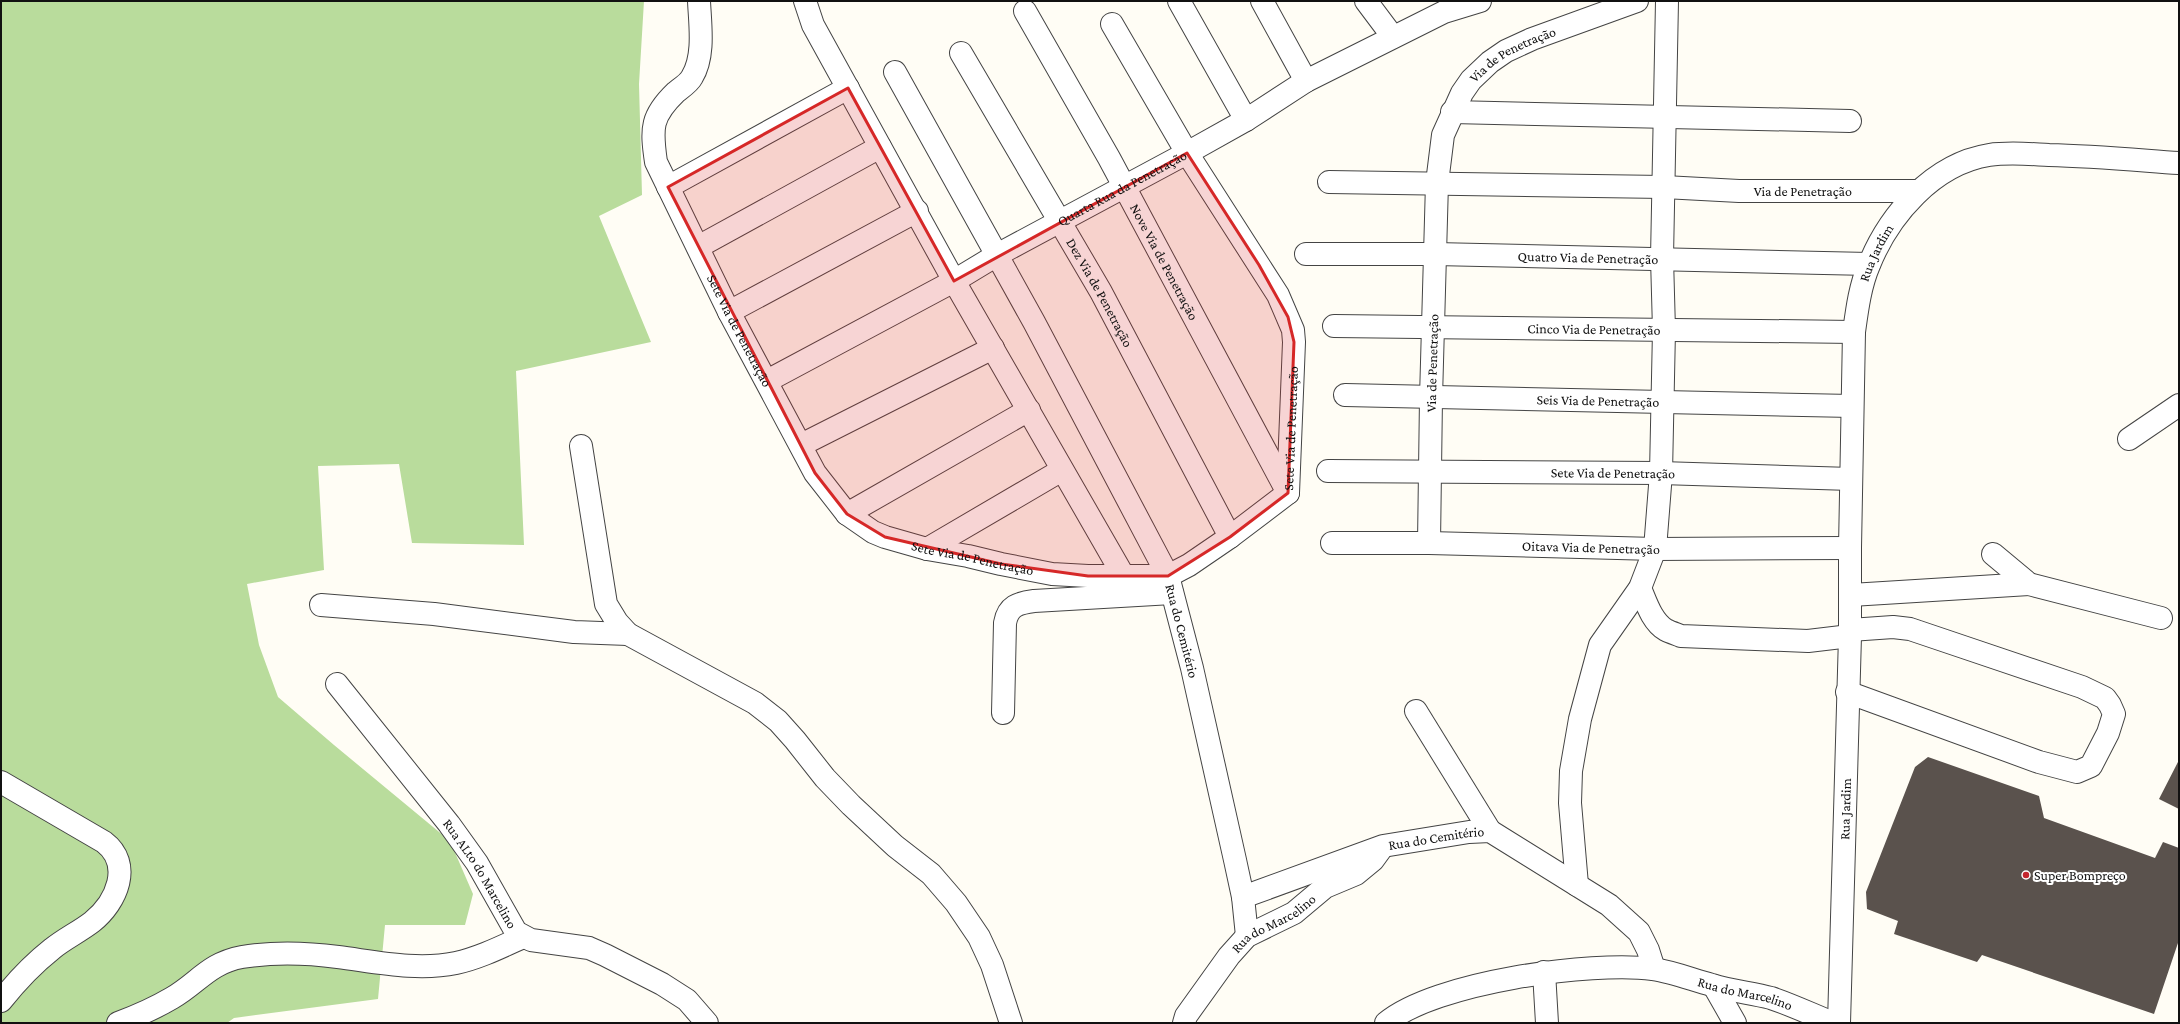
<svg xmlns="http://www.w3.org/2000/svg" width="2180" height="1024" font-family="'Crimson Pro',serif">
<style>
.forest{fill:#b9dc9c}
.building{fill:#5a524d}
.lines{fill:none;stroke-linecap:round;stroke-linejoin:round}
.minor-casing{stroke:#444;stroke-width:24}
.minor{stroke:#fff;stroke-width:22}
.marked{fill:#d62828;fill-opacity:0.2;stroke:#d62828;stroke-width:3;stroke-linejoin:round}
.poi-dot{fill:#c4262e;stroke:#fff;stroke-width:1.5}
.labels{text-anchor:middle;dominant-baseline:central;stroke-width:4;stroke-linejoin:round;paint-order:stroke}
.street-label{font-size:14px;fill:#111;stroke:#fff}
.poi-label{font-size:14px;fill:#111;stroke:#fff;text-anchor:start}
</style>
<rect width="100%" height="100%" fill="#fffdf5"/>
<path class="forest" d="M1 1H644L639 84 642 195 599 216 651 342 516 371 524 545 412 543 399 464 318 466 324 570 247 584 259 645 278 697 334 745 450 841 473 894 465 925H385L378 999 234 1018 227 1023H1Z"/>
<path class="building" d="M1928 757 2039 796 2044 818 2155 858 2163 842 2179 848V940L2154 1014 1982 955 1977 962 1894 934 1898 921 1867 909 1866 892 1915 767Z
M2179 760V809L2159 799Z"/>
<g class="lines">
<defs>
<g id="minor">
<path id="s1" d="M699 1C700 24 705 56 692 77 689 83 681 88 676 92 651 116 651 128 656 162L729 312 815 473 847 514 873 532 885 537 927 549 968 556 1001 564 1052 574 1088 576H1168L1189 565 1230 537 1288 493 1294 342 1293 330 1278 295 1187 153 1112 24"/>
<path d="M805 1 813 25 954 281 1123 575"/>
<path d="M1179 1 1246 120"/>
<path d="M1262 1 1306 81"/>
<path d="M1366 1 1393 37"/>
<path id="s2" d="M1025 11 1109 158 1288 493"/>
<path id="s3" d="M961 53 1101 292 1230 537"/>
<path id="s4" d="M895 72 1034 322 1168 576 1192 668 1235 860 1243 897 1247 936"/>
<path d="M1452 112 1850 121"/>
<path id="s5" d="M1329 182 1664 187 1739 191H1918"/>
<path d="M668 187 848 88"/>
<path d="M698 247 880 147"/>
<path id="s6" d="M1306 254H1435L1869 264"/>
<path d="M729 312 917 211"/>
<path id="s7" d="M1334 326 1854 332"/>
<path id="s8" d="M767 381 954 281 997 255 1187 153 1246 120 1306 81 1444 12 1480 1"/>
<path id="s9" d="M1345 395 1852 406"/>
<path d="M2129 439 2179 405"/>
<path d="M801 445 993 348"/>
<path d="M581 446 606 604 617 622 628 634 755 703 778 721 795 740 825 778 851 805 895 846 931 874 956 903 979 937 992 965 1011 1023"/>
<path id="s10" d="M1328 471 1661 473 1851 479"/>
<path d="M847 514 1029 410"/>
<path id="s11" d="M1332 543H1429L1655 549 1850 548"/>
<path id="s12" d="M1429 543 1431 398 1437 183 1443 135 1462 93 1471 80 1490 62 1506 51 1532 39 1637 1"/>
<path d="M927 549 1062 470"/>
<path d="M1993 554 2029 584 2161 618"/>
<path d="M1640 588C1646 602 1652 622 1666 630 1670 632 1676 634 1681 636L1808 641 1850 636"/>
<path d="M1851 595 2029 584"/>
<path d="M321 605 434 614 574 632 628 634"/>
<path id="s13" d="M337 684 449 824 477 863 516 932 531 940 589 948 605 955 662 984 687 1000 707 1023"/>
<path d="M1847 692 2039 762 2077 772 2091 766 2108 733 2114 714 2110 705 2105 698 2082 687 1910 629 1893 627 1850 630"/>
<path d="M1416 711 1490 831"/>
<path d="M1003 713 1005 623C1008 606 1018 603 1034 601L1172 593"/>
<path d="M1 782 104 842C133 864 117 902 92 922 79 932 64 939 52 949 33 964 16 982 1 1001"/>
<path d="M1577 885 1570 803 1571 771 1580 719 1600 645 1640 588 1655 549 1661 473 1664 330 1662 258 1667 1"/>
<path id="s14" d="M1243 897 1383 846 1469 832 1490 831 1609 905 1639 932 1648 950 1654 969"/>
<path d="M1544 972 1547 1023"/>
<path d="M1714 986 1735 1023"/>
<path d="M118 1023C137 1016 155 1008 172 998 198 983 209 963 242 957 273 952 307 953 338 957 377 962 417 971 456 963 479 958 501 947 523 937"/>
<path id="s15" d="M1184 1023 1186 1016 1229 956 1247 936 1294 913 1325 887 1356 874 1373 860 1381 849"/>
<path id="s16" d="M1386 1023C1435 982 1591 961 1653 969 1673 972 1693 980 1712 985 1731 991 1752 993 1771 998 1792 1005 1813 1015 1833 1023"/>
<path id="s17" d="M1839 1023 1850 636V548L1854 332C1857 310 1860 286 1869 265 1889 215 1933 164 1989 155 2009 152 2029 154 2049 155 2093 156 2136 160 2179 163"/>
</g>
</defs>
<use href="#minor" class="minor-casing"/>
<use href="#minor" class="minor"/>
</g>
<path class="marked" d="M848 88 954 281 1187 153 1259 265 1288 317 1294 342 1288 493 1230 537 1168 576H1088L1001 564 885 537 847 514 815 473 668 187Z"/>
<circle class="poi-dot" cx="2026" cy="875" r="4"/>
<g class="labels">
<g class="street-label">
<text stroke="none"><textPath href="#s12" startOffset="520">Via de Penetração</textPath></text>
<text stroke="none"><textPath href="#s8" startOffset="404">Quarta Rua da Penetração</textPath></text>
<text stroke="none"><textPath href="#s5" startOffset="474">Via de Penetração</textPath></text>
<text stroke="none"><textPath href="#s17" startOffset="774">Rua Jardim</textPath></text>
<text stroke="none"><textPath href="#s6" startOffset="282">Quatro Via de Penetração</textPath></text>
<text stroke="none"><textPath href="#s2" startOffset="287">Nove Via de Penetração</textPath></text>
<text stroke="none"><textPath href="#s3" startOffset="277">Dez Via de Penetração</textPath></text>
<text stroke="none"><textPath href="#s7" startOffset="260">Cinco Via de Penetração</textPath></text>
<text stroke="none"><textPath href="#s1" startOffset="365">Sete Via de Penetração</textPath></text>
<text stroke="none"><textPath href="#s12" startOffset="180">Via de Penetração</textPath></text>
<text stroke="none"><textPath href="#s9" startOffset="253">Seis Via de Penetração</textPath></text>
<text stroke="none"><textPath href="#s1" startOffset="1121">Sete Via de Penetração</textPath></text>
<text stroke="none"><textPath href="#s10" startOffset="285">Sete Via de Penetração</textPath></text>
<text stroke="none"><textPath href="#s11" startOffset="259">Oitava Via de Penetração</textPath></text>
<text stroke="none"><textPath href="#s1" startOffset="713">Sete Via de Penetração</textPath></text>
<text stroke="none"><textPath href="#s4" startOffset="630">Rua do Cemitério</textPath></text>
<text stroke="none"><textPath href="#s17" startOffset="214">Rua Jardim</textPath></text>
<text stroke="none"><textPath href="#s14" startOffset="203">Rua do Cemitério</textPath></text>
<text stroke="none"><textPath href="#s13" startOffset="238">Rua ALto do Marcelino</textPath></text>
<text stroke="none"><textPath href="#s15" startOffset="137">Rua do Marcelino</textPath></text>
<text stroke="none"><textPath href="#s16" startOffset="372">Rua do Marcelino</textPath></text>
</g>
<g class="poi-label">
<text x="2034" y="875">Super Bompreço</text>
</g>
</g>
<rect width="2180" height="1024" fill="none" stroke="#111111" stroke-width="4"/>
</svg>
